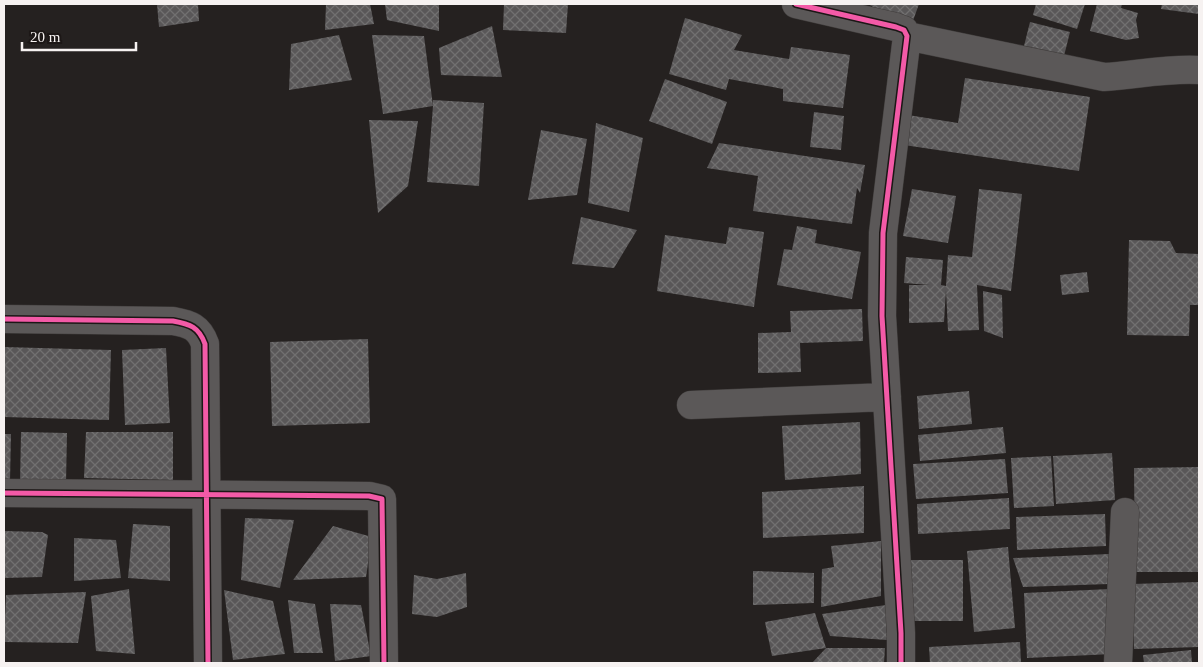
<svg xmlns="http://www.w3.org/2000/svg" width="1203" height="667" font-family="Georgia,serif">
<style>
.building{fill:url(#building-cross-hatch)}
.lines{fill:none;stroke-linecap:round;stroke-linejoin:round}
.street-casing{stroke:#403d3c;stroke-width:29}
.street{stroke:#5b5858;stroke-width:28}
.cycleway-casing{stroke:#1c1716;stroke-width:8}
.cycleway{stroke:#f35aa7;stroke-width:5}
</style>
<defs>
<pattern id="building-cross-hatch" width="8" height="8" patternUnits="userSpaceOnUse" patternTransform="scale(1.25)"><rect width="8" height="8" fill="#595758"/><path d="M0 0l8 8M0 8l8-8" fill="none" stroke="#717070"/></pattern>
</defs>
<rect width="100%" height="100%" fill="#252120"/>
<path class="building" d="M157 4H198L199 21 159 27Z
M326 4H370L374 24 325 30Z
M385 4H439V31L387 20Z
M504 4H568L566 33 503 30Z
M867 4H919L910 29 874 16 872 6Z
M1036 4H1085L1077 29 1033 15Z
M1097 4H1122L1121 8 1138 13 1136 20 1139 38 1126 40 1090 31Z
M1162 4H1199V14L1161 9Z
M685 18 742 35 734 50 789 59 791 47 850 55 843 108 783 101V89L729 79 726 90 669 74Z
M1030 22 1070 32 1063 60 1023 50Z
M492 26 502 77 441 75 439 48Z
M339 35 352 80 289 90 291 44Z
M372 35 424 36 433 106V100L484 103 479 186 427 182 433 106 383 114Z
M965 78 1090 97 1079 171 904 145 908 115 958 123Z
M665 79 727 102 712 144 649 121Z
M814 112 844 116 841 150 810 147Z
M369 120 418 121 408 186 378 213Z
M596 123 643 138 629 212 588 203Z
M541 130 587 139 577 195 528 200Z
M719 143 865 165 860 193 857 188 852 224 753 211 758 176 707 168Z
M912 189 956 196 948 243 903 236Z
M979 189 1022 194 1011 291 977 285 979 330 948 331 946 290 944 322 909 323V285H930L904 283 906 257 943 260 941 285 946 286 948 255 972 257Z
M581 217 637 230 614 268 572 264Z
M797 226 817 230 815 243 861 252 852 299 777 285 784 249 792 250Z
M729 227 764 232 754 307 657 291 665 235 726 244Z
M1129 240 1170 241 1176 253 1199 254V305H1190L1189 336 1127 335Z
M1087 272 1089 292 1062 295 1060 275Z
M983 291 1002 295 1003 338 984 331Z
M862 309 863 341 800 343 801 372 758 373V333L791 332 790 311Z
M368 339 370 423 272 426 270 342Z
M4 347 111 350 109 420 4 417Z
M166 348 170 423 125 425 122 350Z
M969 391 972 424 919 429 917 396Z
M860 422 861 474 785 480 782 426Z
M1003 427 1006 453 920 461 918 435Z
M21 432 67 433 66 483H20Z
M86 432H173V480L84 478Z
M4 434H11L10 482H4Z
M1112 453 1115 500 1056 504 1053 456Z
M1051 456 1054 506 1014 508 1011 458Z
M1005 459 1008 493 916 499 913 464Z
M1199 467V572H1135L1134 468Z
M864 486V533L763 538 762 492Z
M1009 498 1010 529 918 534 917 504Z
M1105 514 1106 546 1017 550 1016 517Z
M245 518 294 520 280 588 241 580Z
M133 524 170 526V581L128 578Z
M333 526 372 537 366 577 293 580Z
M4 531 42 532 48 535 42 577 4 578Z
M74 538 116 540 121 578 74 581Z
M881 541V596L821 607 822 569 834 567 831 546Z
M1008 547 1015 628 974 632 967 551Z
M1109 554V584L1023 587 1013 558Z
M906 560H963V621H906Z
M753 571 814 573V603L753 605Z
M466 573 467 607 437 617 412 614 414 575 437 579Z
M1199 582V647L1134 649 1132 584Z
M129 589 135 654 96 651 91 596Z
M1110 589 1113 654 1027 658 1024 593Z
M224 590 273 601 285 654 233 660Z
M86 592 78 643 4 642 6 595Z
M288 600 315 604 323 653H294Z
M330 604 361 605 371 656 335 661Z
M886 605 887 640 830 636 822 614Z
M815 613 826 648 772 656 765 622Z
M1020 642 1021 663H930L929 647Z
M826 648H885L884 663H812Z
M1191 650 1192 663H1144L1143 655Z"/>
<g class="lines">
<defs>
<path id="street" d="M796 4 896 27 904 30 907 36 883 233 882 316 901 633V663
M907 36 1104 77C1136 75 1167 68 1199 70
M4 319 173 321C190 324 199 327 205 344L208 663
M691 405 887 397
M4 493 369 496 382 499 384 663
M1118 663 1125 512"/>
</defs>
<use href="#street" class="street-casing"/>
<use href="#street" class="street"/>
<defs>
<path id="cycleway" d="M796 4 896 27 904 30 907 36 883 233 882 316 901 633V663
M4 319 173 321C190 324 199 327 205 344L208 663
M4 493 369 496 382 499 384 663"/>
</defs>
<use href="#cycleway" class="cycleway-casing"/>
<use href="#cycleway" class="cycleway"/>
</g>
<rect width="1203" height="667" fill="none" stroke="#f6f2f1" stroke-width="10"/>
<path d="M22 42v8h114v-8" fill="none" stroke="#f6f2f1" stroke-width="2.5"/>
<text x="30" y="42" font-size="15" fill="#f6f2f1" stroke="#1c1716" stroke-width="4" paint-order="stroke">20 m</text>
</svg>
